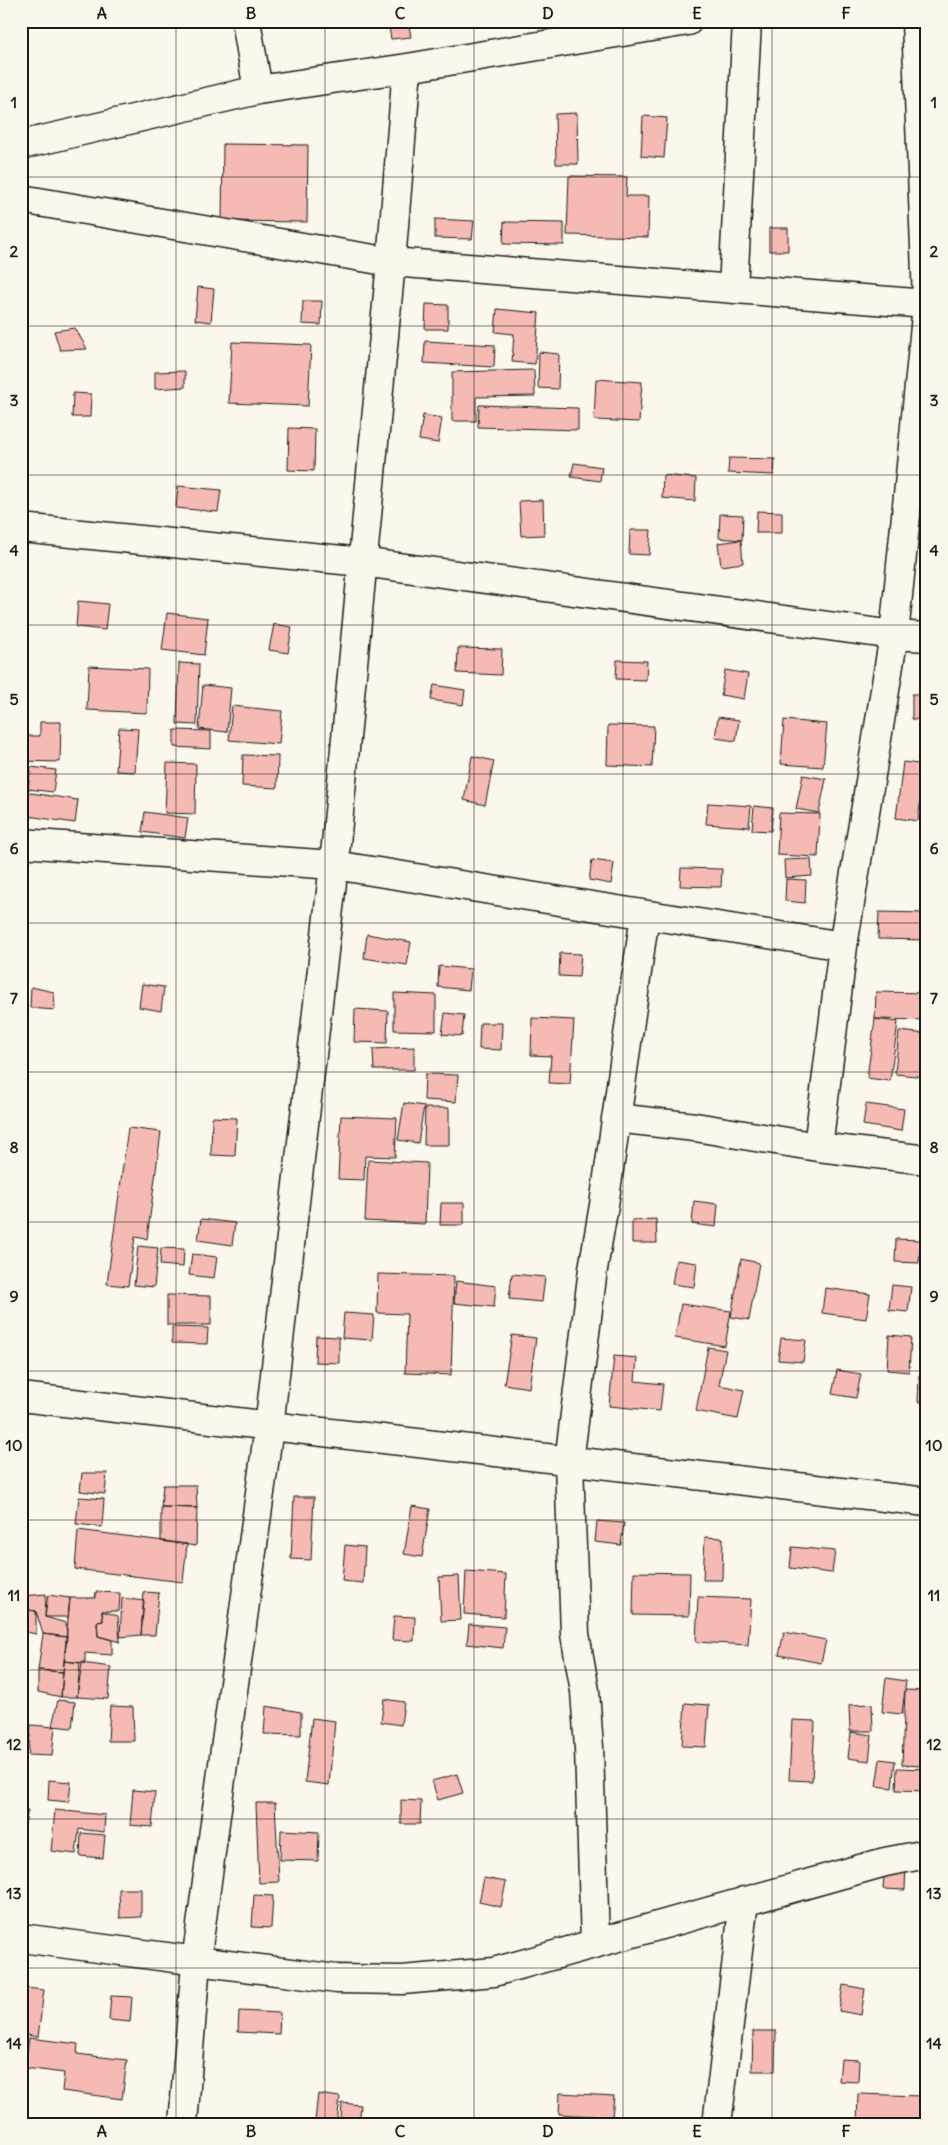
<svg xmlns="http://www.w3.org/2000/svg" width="948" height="2145" font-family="Delius,sans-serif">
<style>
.building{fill:#f6bab4;stroke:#1c1c1c}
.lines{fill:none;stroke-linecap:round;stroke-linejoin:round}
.minor-casing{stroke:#1c1c1c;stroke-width:31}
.minor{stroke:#fbf7ec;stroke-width:28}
.grid{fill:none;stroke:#1c1c1c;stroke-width:1;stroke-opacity:0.55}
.neatline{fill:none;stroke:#1c1c1c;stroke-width:2}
.grid-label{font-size:16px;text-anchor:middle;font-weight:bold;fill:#1c1c1c}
</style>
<rect width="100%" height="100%" fill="#fbf7ec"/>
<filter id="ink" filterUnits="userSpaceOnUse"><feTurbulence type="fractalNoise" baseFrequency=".02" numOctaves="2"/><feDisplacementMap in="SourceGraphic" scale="10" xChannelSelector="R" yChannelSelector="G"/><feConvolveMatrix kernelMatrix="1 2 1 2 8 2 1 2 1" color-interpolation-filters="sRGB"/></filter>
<g filter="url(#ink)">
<path class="building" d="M388 21H408L411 37 391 39Z
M577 113 578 164H556L555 114Z
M643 116 667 118 664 158 641 156Z
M223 144 308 145 307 222 222 221Z
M569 176 627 177 626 196H649L648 237 567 235Z
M435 219 474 221 472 239 435 238Z
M504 222 564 223V245L503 244Z
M769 228H788V251H769Z
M198 287 214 289 211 322 195 320Z
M303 301H322L321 325 302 324Z
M426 304 448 305V329H425Z
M497 309 539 313 535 364 512 362 514 334 495 332Z
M75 328 87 349 60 350 54 331Z
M425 341 495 345 494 367 424 363Z
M232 342 311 345 308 406 229 403Z
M539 352 559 354 558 389 538 388Z
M534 370 535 396 476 397V421H452V372Z
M185 371V387L155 389V372Z
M596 379 642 382 639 422 594 420Z
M73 393 91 394 90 417H72Z
M479 405 578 408V430L478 427Z
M423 415 442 418 438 443 419 440Z
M289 428 315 429 314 471 288 470Z
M729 458 775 459 774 475 728 473Z
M574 463 602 467 600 481 571 477Z
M663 475 696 478 695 501 662 498Z
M178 486 221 490 218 512 176 508Z
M543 500 544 535 521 536 519 501Z
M757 511 782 512V533H756Z
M720 514 743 515 742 540 719 538Z
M630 530H651L649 555 629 554Z
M741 540 743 563 721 566 718 543Z
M78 601 108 604 105 630 76 627Z
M167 613 208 618 204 655 162 650Z
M274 624 292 627 288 653 269 650Z
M458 648 502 649 501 675 457 673Z
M617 660 647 661 646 680 616 679Z
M179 663 199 664 197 725 177 724Z
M89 666 148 669 147 713 87 710Z
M725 670 748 674 744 699 721 695Z
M203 685 231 688 227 732 199 729Z
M434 685 465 690 463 705 431 700Z
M912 694 927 695V720L912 719Z
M232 706 282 711 279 744 229 740Z
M718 717 739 720 736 741 715 738Z
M784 720 827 724 823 767 781 764Z
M40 722H61L60 762 21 761V736H40Z
M608 725 654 726 652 767 607 765Z
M119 728 138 729 135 772 116 771Z
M174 730 211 731V749L174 747Z
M243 755 278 756 277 788 242 786Z
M472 756 494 761 485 805 464 800Z
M903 762 925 765 918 821 896 818Z
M167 763 196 764 195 814 165 813Z
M31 767 56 770 53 792 28 789Z
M803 775 826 779 819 813 796 809Z
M24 792 78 800 75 823 21 815Z
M708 803 751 806 749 827 706 824Z
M754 806 773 808 771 831 752 830Z
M145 812 188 818 185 838 142 832Z
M779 813 820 814 818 857 777 855Z
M811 859 812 876 785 878 784 860Z
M592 860 614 863 611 884 589 880Z
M681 868 722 869 721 887 680 886Z
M786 879 806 880 805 903 785 901Z
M879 912 927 913V940L878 939Z
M367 934 411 942 407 965 364 958Z
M560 953 581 954 579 977 559 976Z
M439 966 471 969 469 990 438 987Z
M142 984 164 987 161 1011 139 1007Z
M31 987 54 992 55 1010 30 1008Z
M876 992 927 993V1020L875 1019Z
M394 993 436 995V1031L394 1030Z
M355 1009 388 1011 387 1043 354 1042Z
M445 1013 464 1015 462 1036 442 1034Z
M532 1018 574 1020 570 1084 549 1083 551 1056 531 1055Z
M875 1019 898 1022 890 1081 867 1078Z
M480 1023H502L501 1050 479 1049Z
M899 1031 927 1034V1077L895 1074Z
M414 1047V1070H374L373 1049Z
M425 1074 458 1075 456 1102 424 1100Z
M404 1103 424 1106 418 1143 398 1140Z
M866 1104 904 1109 901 1131 863 1125Z
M425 1108H449V1145H424Z
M341 1116 397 1118 395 1157 365 1156 364 1180 338 1179Z
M212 1117 237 1118 235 1156 211 1155Z
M128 1128 161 1132 147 1239 135 1237 128 1286 107 1284Z
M368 1160 427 1163 425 1224 365 1221Z
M694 1201 718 1204 716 1227 692 1224Z
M441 1203H464V1225H440Z
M201 1219 235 1223 232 1245 198 1240Z
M656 1219 657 1243H632V1220Z
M896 1239 921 1240 919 1263 895 1262Z
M138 1246 158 1248 154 1287 134 1285Z
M161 1248 184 1249 183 1267 160 1265Z
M192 1254 217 1257 214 1278 189 1275Z
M741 1259 759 1263 749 1320 731 1317Z
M676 1260 697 1263 694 1287 672 1284Z
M378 1274 454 1276 451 1375 405 1373 407 1314 377 1313Z
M512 1274 545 1277 542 1302 509 1299Z
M456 1281 496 1286 494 1307 454 1303Z
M892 1285 911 1287 908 1312 889 1310Z
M825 1288 870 1294 866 1319 822 1313Z
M167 1295 211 1296V1325H167Z
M681 1304 731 1311 725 1346 675 1338Z
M344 1313 374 1315 372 1340 342 1338Z
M172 1327 208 1328 207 1344 172 1343Z
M927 1327V1373L921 1372Z
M512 1335 536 1338 529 1388 504 1384Z
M889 1335 911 1337 909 1372 887 1370Z
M316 1336 339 1337V1363L315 1362Z
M781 1338 806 1340 803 1362 778 1360Z
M708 1347 726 1350 719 1385 744 1390 738 1419 696 1411Z
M614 1356 637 1358 635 1381 663 1384 660 1411 609 1406Z
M837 1370 861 1374 856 1398 832 1394Z
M919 1375H927V1402H918Z
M82 1473H107L105 1494 80 1491Z
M163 1485H196L197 1508 161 1507Z
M79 1497 104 1499 102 1527 76 1524Z
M294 1497H314L311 1560 291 1559Z
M412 1506 430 1509 422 1557 404 1554Z
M161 1507 197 1508 196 1546 161 1541Z
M597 1521 624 1523 621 1545 595 1542Z
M78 1530 187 1544 183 1582 75 1569Z
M705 1537 723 1538 722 1580H703Z
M345 1545 365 1547 363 1583 342 1581Z
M792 1547 835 1551 832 1573 790 1568Z
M466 1571 506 1574 504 1617 464 1614Z
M634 1572 690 1573 689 1616 633 1615Z
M459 1576 461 1620 441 1621 439 1577Z
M96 1592 120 1593 119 1611H102L103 1621 97 1622 98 1636 112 1640V1655L85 1653V1663L64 1661 70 1598H95Z
M144 1592 159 1593 155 1635H141Z
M46 1594 45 1617 66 1623 67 1637 43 1634 36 1611 21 1609V1596Z
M48 1595 70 1598 68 1617H45Z
M698 1597 751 1599 748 1645 696 1642Z
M122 1598 144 1601 141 1635 120 1637Z
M21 1609 36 1611V1634L21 1631Z
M102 1611 118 1616 120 1642 98 1636 97 1622 103 1621Z
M394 1616 415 1617 414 1641 392 1640Z
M469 1624 505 1627 503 1648 467 1644Z
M784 1632 826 1640 821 1663 779 1655Z
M43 1634 67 1637 63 1672 38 1670Z
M64 1661 80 1663 77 1697H61Z
M82 1663 111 1667 108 1699 77 1697Z
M38 1670 63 1672 61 1697 38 1692Z
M886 1678 906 1681 902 1714 882 1712Z
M905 1690 927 1691 923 1766 902 1765Z
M384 1699 404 1702 401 1725 381 1722Z
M58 1700 75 1702 72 1728 52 1726Z
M685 1703 709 1705 706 1747 682 1746Z
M872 1704 873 1731H850L849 1705Z
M110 1706 133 1707 134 1741H108Z
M266 1706 301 1712V1735L264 1734Z
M312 1718 335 1721 329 1785 305 1782Z
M792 1720 815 1721 812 1781 789 1780Z
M31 1725 55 1727 52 1756 28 1755Z
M851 1732 872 1735 869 1761 848 1758Z
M880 1759 895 1761 892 1788 876 1786Z
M897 1768 927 1769V1791L896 1790Z
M457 1774 463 1793 438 1800 432 1781Z
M49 1780 71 1782 69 1802 48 1800Z
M133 1790 155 1792 152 1827 130 1825Z
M401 1800 421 1801 420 1824H401Z
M256 1803H275L279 1882 259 1883Z
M21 1808 28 1810 23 1832H21Z
M55 1810 105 1815 104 1832 79 1829 76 1854 51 1851Z
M281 1830 319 1832 318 1861 280 1860Z
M81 1833 105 1835 103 1858 80 1856Z
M885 1862 906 1863 905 1890 883 1889Z
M484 1878 506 1882 501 1907 479 1902Z
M119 1889H141V1917L120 1918Z
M254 1895 273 1896 271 1928 252 1927Z
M843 1985 865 1989 861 2015 839 2011Z
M25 1988 44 1990 38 2037 21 2034Z
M111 1996 132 1997 130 2022 109 2020Z
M239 2011 280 2013 279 2034 238 2032Z
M753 2031H776L775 2071H752Z
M29 2038 78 2044 77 2054 127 2060 122 2099 62 2091 64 2073 25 2068Z
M841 2059 859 2060 858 2082 839 2081Z
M927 2091V2111H924Z
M560 2093 614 2096 612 2117 559 2114Z
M318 2094 340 2097 337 2124 315 2121Z
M858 2094 921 2096 920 2124H857Z
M342 2103 361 2105 359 2124H341Z"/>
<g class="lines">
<defs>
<path id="minor" d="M246 21 258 90
M916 21 927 299
M21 145 258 90 407 68 688 21
M21 199 391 262 927 304
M733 289 747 21
M21 528 362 562 894 635 927 637
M21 843 334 865 843 946
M616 1118 695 1127 818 1147 927 1160
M818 1147 843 946 894 635 927 306
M21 1397 927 1502
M21 1938 337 1979 402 1980 494 1972 885 1862 927 1854
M595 1944 589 1748 585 1691 575 1634 569 1462 593 1269 604 1205 645 915
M183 2124 196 1962 269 1427 334 865 391 262 407 68
M717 2124 744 1901"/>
</defs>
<use href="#minor" class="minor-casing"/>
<use href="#minor" class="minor"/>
</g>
</g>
<path class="grid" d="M176 21V2124M325 21V2124M474 21V2124M623 21V2124M772 21V2124M21 177H927M21 326H927M21 475H927M21 625H927M21 774H927M21 923H927M21 1072H927M21 1222H927M21 1371H927M21 1520H927M21 1670H927M21 1819H927M21 1968H927"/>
<rect width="948" height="2145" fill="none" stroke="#fbf7ec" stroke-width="55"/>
<rect x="28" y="28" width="892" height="2090" class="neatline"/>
<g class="grid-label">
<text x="102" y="19">A</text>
<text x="251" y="19">B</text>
<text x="400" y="19">C</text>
<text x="548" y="19">D</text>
<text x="697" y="19">E</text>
<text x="846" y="19">F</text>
<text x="14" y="108">1</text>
<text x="934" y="108">1</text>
<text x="14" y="257">2</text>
<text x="934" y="257">2</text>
<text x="14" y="406">3</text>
<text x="934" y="406">3</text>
<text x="14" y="556">4</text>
<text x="934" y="556">4</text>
<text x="14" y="705">5</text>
<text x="934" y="705">5</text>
<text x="14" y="854">6</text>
<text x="934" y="854">6</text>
<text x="14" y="1004">7</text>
<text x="934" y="1004">7</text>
<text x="14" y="1153">8</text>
<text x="934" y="1153">8</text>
<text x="14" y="1302">9</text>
<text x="934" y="1302">9</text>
<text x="14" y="1451">10</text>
<text x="934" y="1451">10</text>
<text x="14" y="1601">11</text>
<text x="934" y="1601">11</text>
<text x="14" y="1750">12</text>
<text x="934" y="1750">12</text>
<text x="14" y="1899">13</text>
<text x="934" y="1899">13</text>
<text x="14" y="2049">14</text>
<text x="934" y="2049">14</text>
<text x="102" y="2137">A</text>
<text x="251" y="2137">B</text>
<text x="400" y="2137">C</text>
<text x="548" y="2137">D</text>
<text x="697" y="2137">E</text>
<text x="846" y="2137">F</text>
</g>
</svg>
